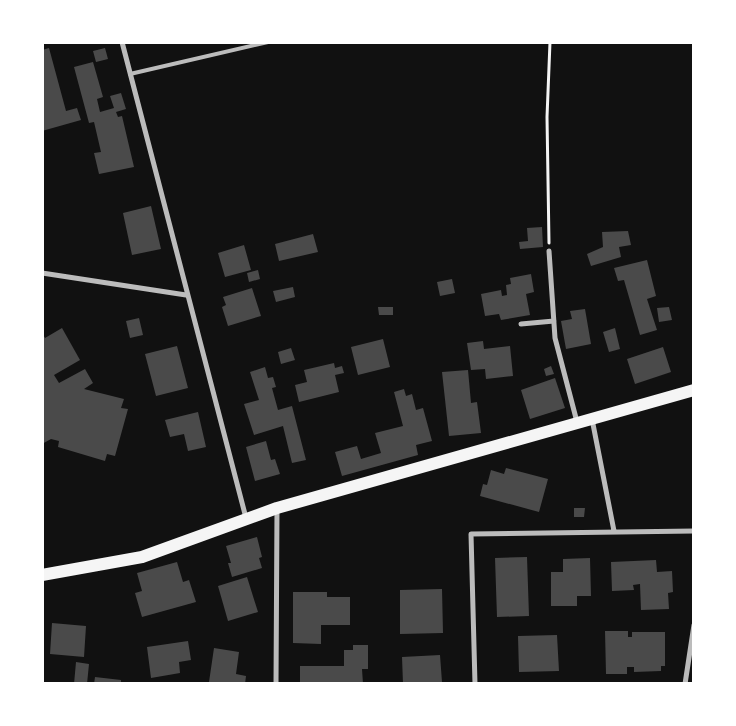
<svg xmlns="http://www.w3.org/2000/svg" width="736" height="726" font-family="Overpass,sans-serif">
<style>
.building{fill:#4a4a4a}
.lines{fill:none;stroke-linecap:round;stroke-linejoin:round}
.path{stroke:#f5f5f5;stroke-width:3}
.service{stroke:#bcbcbc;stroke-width:4}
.minor{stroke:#bcbcbc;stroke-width:5}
.primary{stroke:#f5f5f5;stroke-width:12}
</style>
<rect width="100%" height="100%" fill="#111"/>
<path class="building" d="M49 48 66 111 77 108 81 120 42 131V50Z
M105 48 108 59 96 62 93 51Z
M93 62 103 97 97 99 100 112 114 108 110 96 121 93 126 109 116 112 118 117 122 116 134 167 99 174 94 153 101 152 94 122 89 123 74 67Z
M151 206 161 249 132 255 123 213Z
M542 227 543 247 520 249 519 242 528 241 527 228Z
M628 231 631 245 619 247 621 257 591 266 587 254 603 247 602 232Z
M313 234 318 252 279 261 275 244Z
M244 245 251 270 225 277 218 253Z
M647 260 656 296 647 299 657 330 640 335 624 280 618 281 614 268Z
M258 270 260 279 249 282 247 273Z
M531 274 534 292 526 294 530 315 501 320 499 314 485 316 481 294 501 290 502 296 507 295 506 285 511 284 510 278Z
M452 279 455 293 440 296 437 282Z
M293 287 295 297 276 302 273 291Z
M252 288 261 316 228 326 222 307 226 305 223 297Z
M378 307H393V315H379Z
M669 307 672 320 659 322 657 308Z
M585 309 591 344 566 349 561 321 572 319 570 311Z
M139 318 143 335 130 338 126 321Z
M62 328 80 360 54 375 59 383 85 369 93 383 84 389 124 399 121 408 128 409 115 456 107 454 105 461 58 447 59 441 51 439 42 444V333L45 338Z
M615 328 620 349 609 352 603 332Z
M383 339 390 367 358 375 351 347Z
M483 341 484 349 510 346 513 376 486 379 485 369 471 370 467 343Z
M177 346 188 388 156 396 145 354Z
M663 347 671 372 635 384 627 359Z
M291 348 295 360 281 364 278 352Z
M334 363 335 368 342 366 344 373 335 375 339 392 299 402 295 385 307 382 304 370Z
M551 366 554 374 546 376 544 369Z
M265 367 268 378 273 377 276 387 272 388 278 410 292 406 306 460 292 463 283 426 254 435 244 404 259 400 250 372Z
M468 370 471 403 477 402 481 433 449 436 442 372Z
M555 378 565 408 530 419 521 390Z
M404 389 406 396 412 394 416 410 423 408 432 441 416 445 418 455 342 476 335 452 357 446 361 459 381 453 375 433 403 426 394 392Z
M198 412 206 447 188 451 184 434 170 437 165 420Z
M266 441 271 460 275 459 280 474 255 481 246 447Z
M506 468 548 479 539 512 480 496 483 484 487 485 491 470 504 474Z
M574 508H585L584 517H574Z
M257 537 262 557 259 558 262 568 232 577 228 563H231L226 546Z
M527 557 529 616 497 617 495 558Z
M590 558 591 596H577V606H551V572H563V559Z
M656 560 657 572 672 571 673 592 668 593 669 609 641 610 640 584 633 585 634 590 612 591 611 562Z
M177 562 183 582 189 580 196 602 142 617 135 593 142 591 137 573Z
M247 577 258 612 228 621 218 586Z
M442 589 443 633 400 634V590Z
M293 592H327V597H350V625H321V644L293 643Z
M52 623 86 626 84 657 50 654Z
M605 631H628V637H632V632H665V666H661V671L634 672V667H627V674H606Z
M557 635 559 671 519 672 518 636Z
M188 641 191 660 179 662 180 673 151 678 147 647Z
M353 645H368V669H362L363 684H300V666H344V650H353Z
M214 648 239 652 236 674 246 676 245 684 209 682Z
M440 655 442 682 403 684 402 657Z
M76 662 89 664 87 684H74Z
M95 677 121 680V684H94Z"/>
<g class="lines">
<path class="path" d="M549 243 547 117 550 42"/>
<path class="service" d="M130 74 268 42"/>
<path class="minor" d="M122 42 246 518
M549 251 555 338 577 422
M42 273 186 295
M521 324 554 321
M592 419 614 531
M276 684 277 509
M475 684 471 534 694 531
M685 684 694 625"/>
<path class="primary" d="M42 575 142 557 277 508 694 390"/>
</g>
<rect width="736" height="726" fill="none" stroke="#ffffff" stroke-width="88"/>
</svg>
